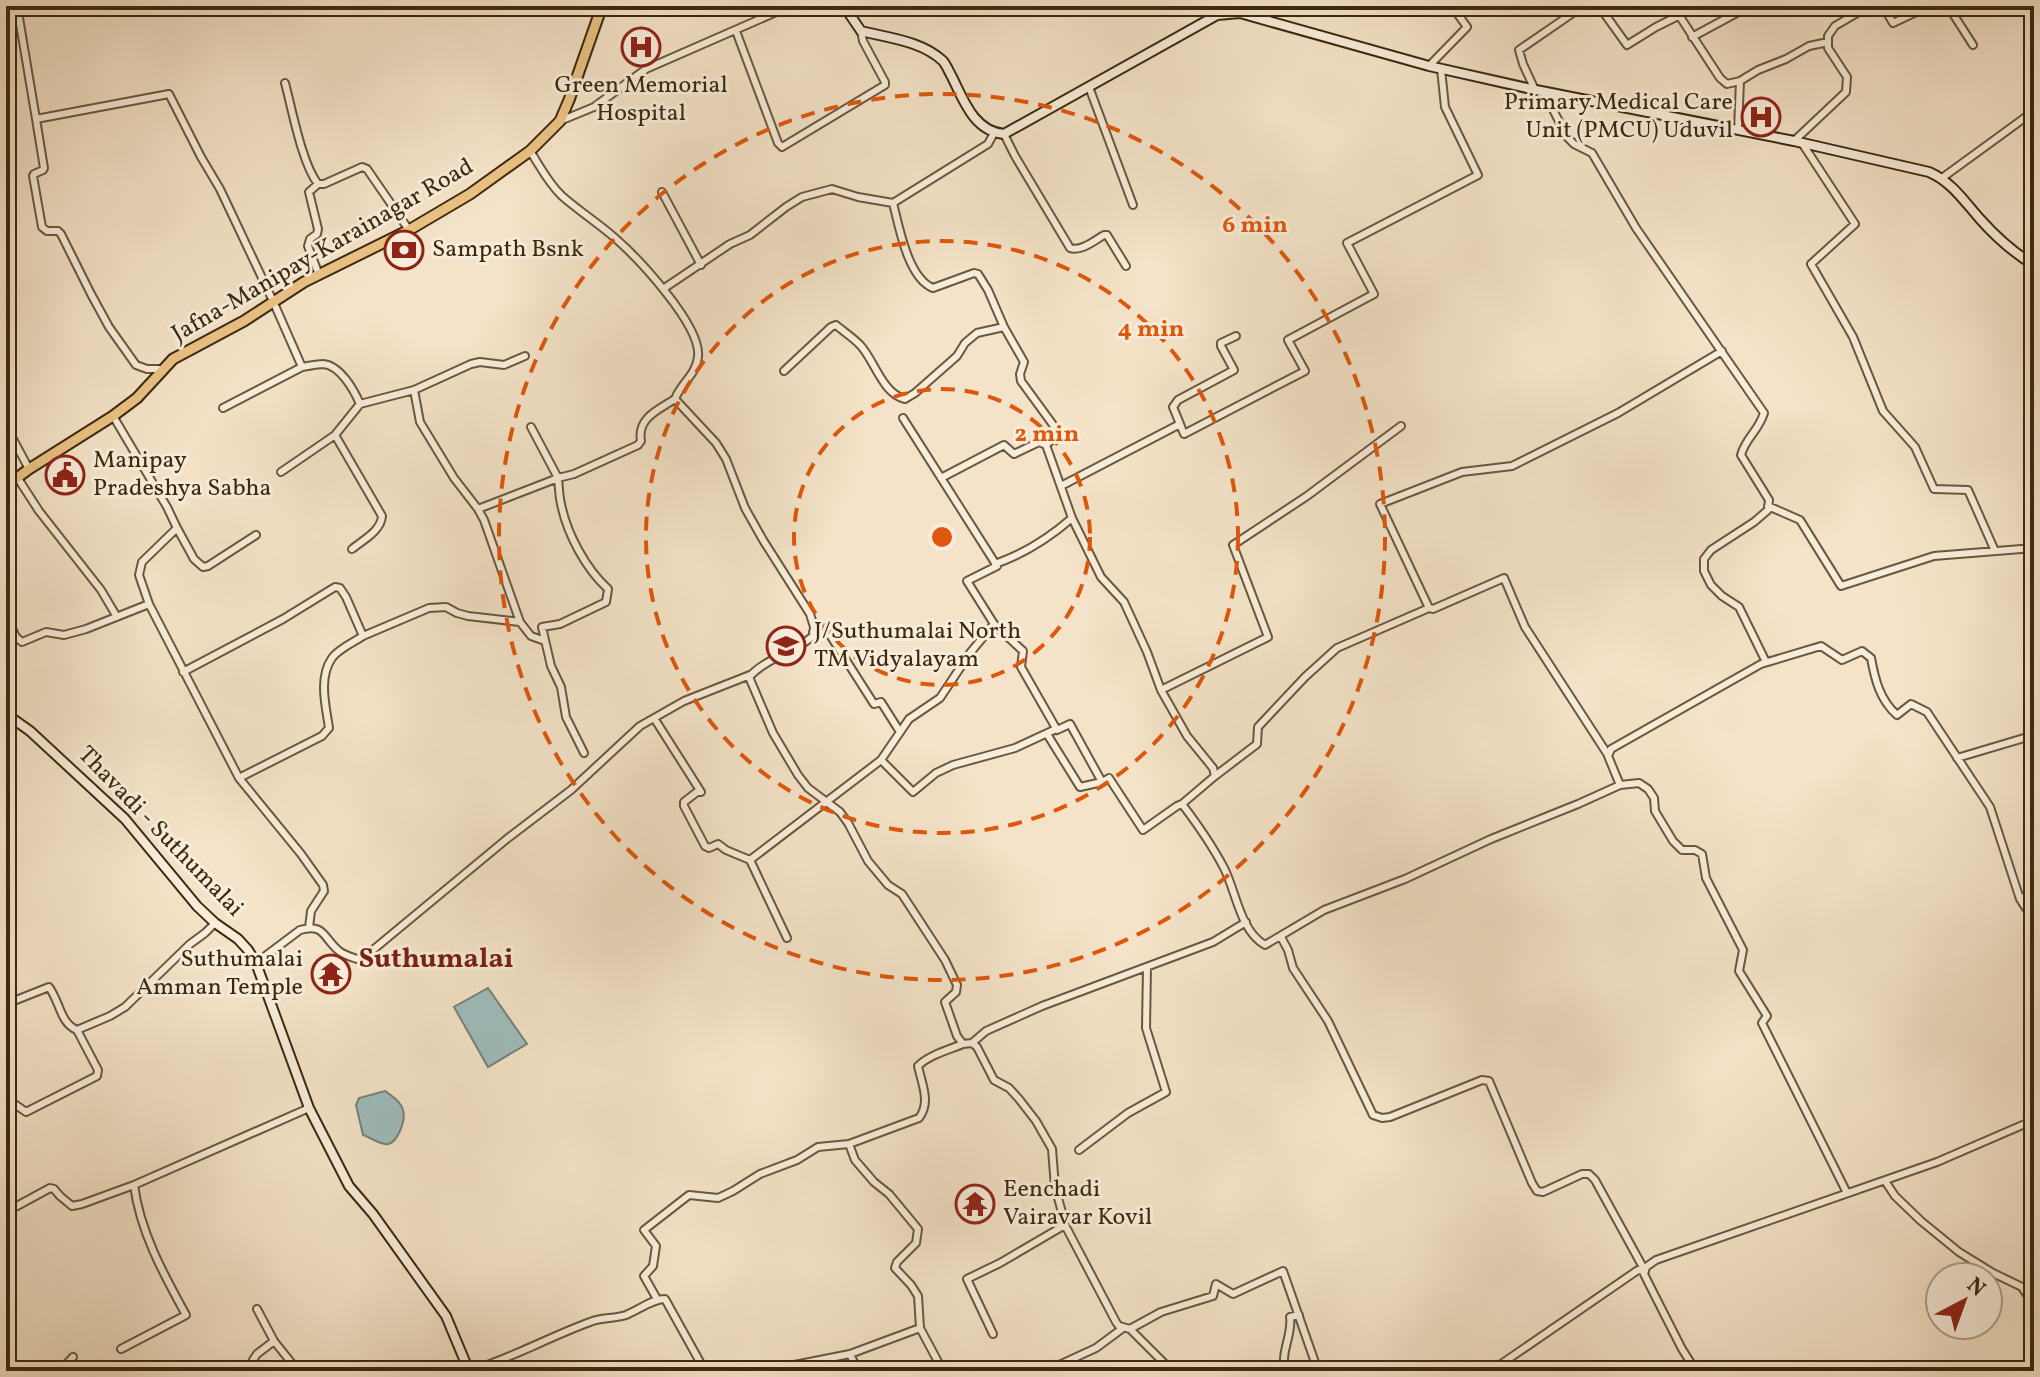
<svg xmlns="http://www.w3.org/2000/svg" width="2040" height="1377" font-family="Vollkorn,serif">
<style>
.water{fill:#9ebdbd;stroke:#778277;stroke-width:2}
.lines{fill:none;stroke-linecap:round;stroke-linejoin:round}
.street-casing{stroke:#6a583c;stroke-width:10}
.secondary-casing{stroke:#3c290e;stroke-width:12}
.primary-casing{stroke:#3c290e;stroke-width:13}
.street{stroke:#f8eddb;stroke-width:6}
.secondary{stroke:#f8eddb;stroke-width:8}
.primary{stroke:#eac284;stroke-width:9}
.ring{fill:none;stroke:#df570c;stroke-width:4;stroke-dasharray:14 10}
.labels{text-anchor:middle;dominant-baseline:central;stroke-width:6;stroke-linejoin:round;paint-order:stroke}
.poi-label{font-size:24px;fill:#3c290e;stroke:#f8eddb;text-anchor:start}
.street-label{font-size:24px;fill:#3c290e;stroke:#f8eddb}
.quarter-label{font-size:28px;font-weight:bold;fill:#7a1f14;stroke:#f8eddb}
.centre{fill:#df570c;stroke:#f8eddb;stroke-width:4}
.ring-label{font-size:24px;text-anchor:middle;font-weight:bold;fill:#df570c;stroke:#f8eddb;stroke-width:6;stroke-linejoin:round;paint-order:stroke}
</style>
<rect width="100%" height="100%" fill="#f4e3c8"/>
<filter id="stains"><feTurbulence type="fractalNoise" baseFrequency=".0025" numOctaves="4"/><feColorMatrix values="0 0 0 0 .2 0 0 0 0 .09 0 0 0 0 .02 0 0 0 .5 -.17"/></filter>
<radialGradient id="worn" r=".72"><stop offset=".6" stop-color="#630" stop-opacity="0"/><stop offset="1" stop-color="#630" stop-opacity=".3"/></radialGradient>
<path class="water" d="M488 988 527 1044 488 1067 454 1007Z
M385 1091C392 1096 401 1102 403 1110 406 1120 398 1142 388 1144 381 1146 370 1137 363 1135L356 1105 359 1098Z"/>
<g class="lines">
<defs>
<path id="street" d="M17 6 36 119 169 94 201 157 220 189 273 301 302 367C309 366 317 364 323 364 340 365 354 390 360 404L335 435 382 516C381 531 363 540 352 549
M1599 6 1627 45 1656 27 1678 16
M1673 6 1720 78 1727 84 1740 81 1758 70 1786 59 1809 46 1828 42
M1883 6 1893 23 1929 6
M1948 6 1973 45
M736 31 778 143 782 147 885 85V82L863 41 861 31
M1692 37 1742 10
M1429 66 1467 27 1452 6
M285 83C292 109 302 164 318 184H324L362 167 367 169 409 230
M1089 87 1133 205
M1535 90 1523 64 1519 50 1583 6
M1544 92 1567 137 1574 144 1592 153 1636 228 1764 413C1758 432 1746 437 1741 455L1769 500 1768 510 1754 522 1711 550 1704 559V571L1711 585 1722 596 1739 607 1766 662
M36 119 44 168 43 170 34 174 33 176 42 227 47 231H58L61 234 91 294 109 327 136 365 147 369H161
M560 121 594 107 646 69 790 6
M1738 130 1740 81
M994 133 988 144 893 203C899 227 908 278 933 288L974 273 978 274 988 290 1004 327 1024 362 1020 374 1021 381 1059 433 1046 445 1072 518 1101 577 1124 602 1147 652 1161 690 1187 736 1213 768 1215 776 1182 804C1198 825 1212 845 1224 868 1236 891 1240 931 1265 945L1324 910 1405 879 1491 839 1578 804 1620 785 1639 783 1648 789 1654 798 1655 811 1673 841 1682 850H1695L1702 854 1706 878 1743 950 1739 971 1767 1016 1762 1023 1847 1193
M1004 134 1015 156 1070 248C1081 252 1095 240 1104 235H1107L1126 266
M1794 141 1846 92 1847 77 1828 48V36L1835 26 1869 6
M1802 143 1855 224 1811 264 1853 337 1883 411 1915 447 1934 489 1968 490 1995 551
M530 151C540 166 548 183 562 196 579 211 598 223 615 238 638 258 702 326 698 357 696 375 681 383 675 399L716 443 726 459 745 508 763 540 810 614 814 627 813 636C794 653 766 658 749 677L773 733 798 775 808 788 840 812 848 823 868 861 888 885 902 894 945 960 957 985 956 992 945 1002 957 1036 963 1044 972 1043 977 1047 994 1080 1009 1088 1019 1099 1036 1121 1052 1149 1055 1187 1066 1227 1116 1322 1119 1326 1130 1329 1172 1371
M1942 178 2034 111
M318 184 309 192 318 229 317 234 310 239 308 246 319 275
M662 192 701 265
M663 289 730 244 750 235 786 207 802 197 832 189 858 197 893 203
M784 371 831 327 836 325C844 332 854 338 861 346 875 362 883 394 905 399L915 393 957 356 965 343 977 333 1004 327
M414 390 420 422 454 478 478 509 484 520 520 622 531 636 545 641
M360 404 414 390 471 364 480 362 504 365 525 356
M223 408 302 367
M113 416 167 507 177 528 142 562 139 575 149 604 239 778 301 854 323 885 324 891 311 911 309 928
M903 418 997 566 967 581 994 624 1023 651 1021 667 1057 730 1070 724 1102 782 1109 778 1143 830 1177 806 1182 804
M1180 424 1173 407 1178 400 1234 370 1221 346V343L1236 336
M6 426 29 469
M531 427 558 478 574 474 638 445 641 441C637 418 658 410 675 399
M281 472 335 435
M17 477 39 511 101 590 117 617
M941 478 1004 445 1014 454 1039 442 1046 445
M1061 486 1180 424 1184 434 1305 371 1288 340 1374 294 1347 243 1478 175 1445 107 1441 69
M1768 506 1800 520 1841 586 1934 556 2034 548
M478 509 558 478C559 487 559 496 561 504 567 534 586 569 608 589L606 602 560 624 542 627 551 666 561 687 566 717 584 753
M177 528 194 559 203 567 208 566 256 535
M995 564C1024 554 1049 538 1072 518
M1429 608 1433 609 1504 578 1525 627 1608 755
M6 615 16 637 22 642 46 632 64 635 86 629 149 604
M813 632 830 635 874 704 881 702 900 732
M183 672 283 619 335 587 340 588 346 597 363 636 429 608 446 607 457 613 468 616 520 622
M1161 690 1268 637 1233 545 1307 496 1401 426
M654 718 701 792H697L684 802V806L705 846 709 848 718 844 726 850 750 860 787 938
M1047 734 1080 787 1102 782
M1957 758 2034 735
M881 760 913 792 936 773 953 765 1015 748 1056 729
M1215 776 1257 744 1258 727 1305 677 1337 648 1429 608 1380 504 1462 472 1512 466 1618 413 1722 351
M239 778 322 736 329 728C326 707 318 678 332 658 338 649 354 642 363 636
M1620 785 1608 756 1611 749 1761 664 1821 646 1842 660 1862 651 1871 658C1875 680 1880 700 1897 715L1911 704 1927 712 1990 807 2020 899 2029 913 2034 917
M750 860 881 760 909 719 940 698 970 653 994 624
M2020 899 2034 892
M1281 937 1288 950 1293 968 1328 1021 1373 1115 1382 1118 1390 1117 1482 1080 1489 1081 1532 1183 1537 1191 1543 1192 1582 1174H1589L1595 1180 1645 1271 1638 1270 1491 1371
M256 963 300 930C325 923 323 938 339 951 344 955 351 957 357 959L368 954 508 838 571 790 640 726 684 701 750 675
M6 1004 49 987C60 1002 60 1023 77 1030L110 1016 125 1007 190 944 205 933 215 923
M972 1043 986 1031 1042 1006 1213 942 1246 922
M6 1098 26 1112 97 1076 98 1070 77 1030
M1079 1150 1128 1113 1166 1092 1146 1028 1147 968
M1885 1181 1895 1196 1921 1221 1959 1252 1993 1273 2022 1287 2034 1306
M6 1212 50 1188 54 1189 60 1196 72 1206 82 1204 134 1185 309 1108
M657 1299 644 1276 653 1266 656 1246 644 1230 689 1195 718 1198 733 1191 760 1174 797 1160 818 1147 849 1144
M257 1309 274 1341 298 1371
M1130 1329 1161 1312 1213 1296 1216 1284 1233 1294 1283 1271 1318 1371
M993 1334 967 1279 1000 1263 1065 1225
M121 1349 186 1315C164 1275 140 1232 134 1185
M850 1354 858 1371
M60 1371 73 1357
M255 1371 253 1360 257 1354 274 1341
M470 1371C512 1358 549 1337 590 1322 601 1317 614 1319 626 1315 639 1310 652 1299 665 1299L705 1371
M764 1371 850 1354 920 1328
M943 1371 920 1328 918 1296 911 1285 895 1268 897 1262 916 1243 918 1229 889 1194 874 1182 855 1160 849 1144 919 1118C931 1102 922 1085 918 1066 929 1055 948 1050 963 1044
M1046 1371 1096 1348 1123 1328
M1286 1371C1279 1354 1293 1335 1290 1317L1299 1315
M1696 1371 1682 1349 1652 1290 1644 1274 1646 1267 1656 1260 1937 1162 2034 1120"/>
<path id="secondary" d="M844 6 861 31C889 38 922 41 943 61 947 66 949 72 952 77 964 101 974 131 1004 134L1217 15 1240 13 1429 66 1536 90 1794 141 1929 172C1952 182 1964 201 1980 219 1996 237 2014 253 2034 265
M6 714 30 731 125 819 197 906 215 923 238 939 248 950 256 963 309 1108 349 1186 373 1214 446 1316 469 1371"/>
<path id="primary" d="M6 486 29 469 113 416 137 398 173 359 244 321 304 282 409 230 470 194 530 151 560 121 569 100 602 6"/>
</defs>
<use href="#street" class="street-casing"/>
<use href="#secondary" class="secondary-casing"/>
<use href="#primary" class="primary-casing"/>
<use href="#street" class="street"/>
<use href="#secondary" class="secondary"/>
<use href="#primary" class="primary"/>
</g>
<g class="ring">
<circle cx="942" cy="537" r="148"/>
<circle cx="942" cy="537" r="296"/>
<circle cx="942" cy="537" r="443"/>
</g>
<defs>
<symbol id="hospital-ring" viewBox="-11 -11 22 22"><circle r="9.5" fill="#f8eddb" stroke="#8f2418" stroke-width="1.5"/><path d="M-5-5h3v3.5h4V-5h3V5h-3V1.5h-4V5h-3Z" fill="#8f2418"/></symbol>
<symbol id="bank-ring" viewBox="-11 -11 22 22"><circle r="9.5" fill="#f8eddb" stroke="#8f2418" stroke-width="1.5"/><path d="M-6-4H6V4H-6ZM0-2.3a2.3 2.3 0 1 0 0 4.6a2.3 2.3 0 1 0 0-4.6Z" fill="#8f2418"/></symbol>
<symbol id="civic-ring" viewBox="-11 -11 22 22"><circle r="9.5" fill="#f8eddb" stroke="#8f2418" stroke-width="1.5"/><path d="M-.6-6.5H3V-4.5H.6V-3L4-1V1h2V6H-6V1h2V-1L-.6-3ZM-1.2 2.5V6h2.4V2.5Z" fill="#8f2418"/></symbol>
<symbol id="school-ring" viewBox="-11 -11 22 22"><circle r="9.5" fill="#f8eddb" stroke="#8f2418" stroke-width="1.5"/><path d="M0-5L7-2L0 1L-7-2ZM-4 1L0 2.5L4 1V4Q0 6-4 4Z" fill="#8f2418"/></symbol>
<symbol id="temple-ring" viewBox="-11 -11 22 22"><circle r="9.5" fill="#f8eddb" stroke="#8f2418" stroke-width="1.5"/><path d="M0-6L5-2H3V0L6.5 2.5H4V6H1.5V3h-3V6H-4V2.5H-6.5L-3 0V-2H-5Z" fill="#8f2418"/></symbol>
</defs>
<g fill-rule="evenodd">
<use href="#hospital-ring" x="619" y="25" width="44" height="44"/>
<use href="#hospital-ring" x="1739" y="95" width="44" height="44"/>
<use href="#bank-ring" x="382" y="228" width="44" height="44"/>
<use href="#civic-ring" x="43" y="453" width="44" height="44"/>
<use href="#school-ring" x="764" y="624" width="44" height="44"/>
<use href="#temple-ring" x="309" y="952" width="44" height="44"/>
<use href="#temple-ring" x="953" y="1182" width="44" height="44"/>
</g>
<g class="labels">
<g class="poi-label">
<text x="641" y="86" text-anchor="middle">Green Memorial<tspan x="641" dy="28">Hospital</tspan></text>
<text x="1733" y="103" text-anchor="end">Primary Medical Care<tspan x="1733" dy="28">Unit (PMCU) Uduvil</tspan></text>
<text x="432" y="250">Sampath Bsnk</text>
<text x="93" y="461">Manipay<tspan x="93" dy="28">Pradeshya Sabha</tspan></text>
<text x="814" y="632">J/Suthumalai North<tspan x="814" dy="28">TM Vidyalayam</tspan></text>
<text x="303" y="960" text-anchor="end">Suthumalai<tspan x="303" dy="28">Amman Temple</tspan></text>
<text x="1003" y="1190">Eenchadi<tspan x="1003" dy="28">Vairavar Kovil</tspan></text>
</g>
<g class="street-label">
<text transform="translate(323 251) rotate(-30)">Jafna-Manipay-Karainagar Road</text>
<text transform="translate(160 832) rotate(46)">Thavadi - Suthumalai</text>
</g>
<g class="quarter-label">
<text x="436" y="959">Suthumalai</text>
</g>
</g>
<circle cx="942" cy="537" r="12" class="centre"/>
<g class="ring-label">
<text x="1255" y="232">6 min</text>
<text x="1151" y="336">4 min</text>
<text x="1047" y="441">2 min</text>
</g>
<rect width="2040" height="1377" fill="none" stroke="#f4e3c8" stroke-width="32"/>
<rect x="8" y="8" width="2024" height="1361" fill="none" stroke="#3c290e" stroke-width="4"/>
<rect x="16" y="16" width="2008" height="1345" fill="none" stroke="#3c290e" stroke-width="2"/>
<g transform="translate(1964 1301) rotate(41)"><circle r="38" fill="#f8eddb" stroke="#ad9f89" stroke-width="2"/>
<path d="M0-6L14 30L0 20L-14 30Z" fill="#8f2418"/>
<text y="-12" font-size="22" font-weight="bold" text-anchor="middle" fill="#3c290e">N</text>
</g>
<rect width="100%" height="100%" filter="url(#stains)"/>
<rect width="100%" height="100%" fill="url(#worn)"/>
</svg>
